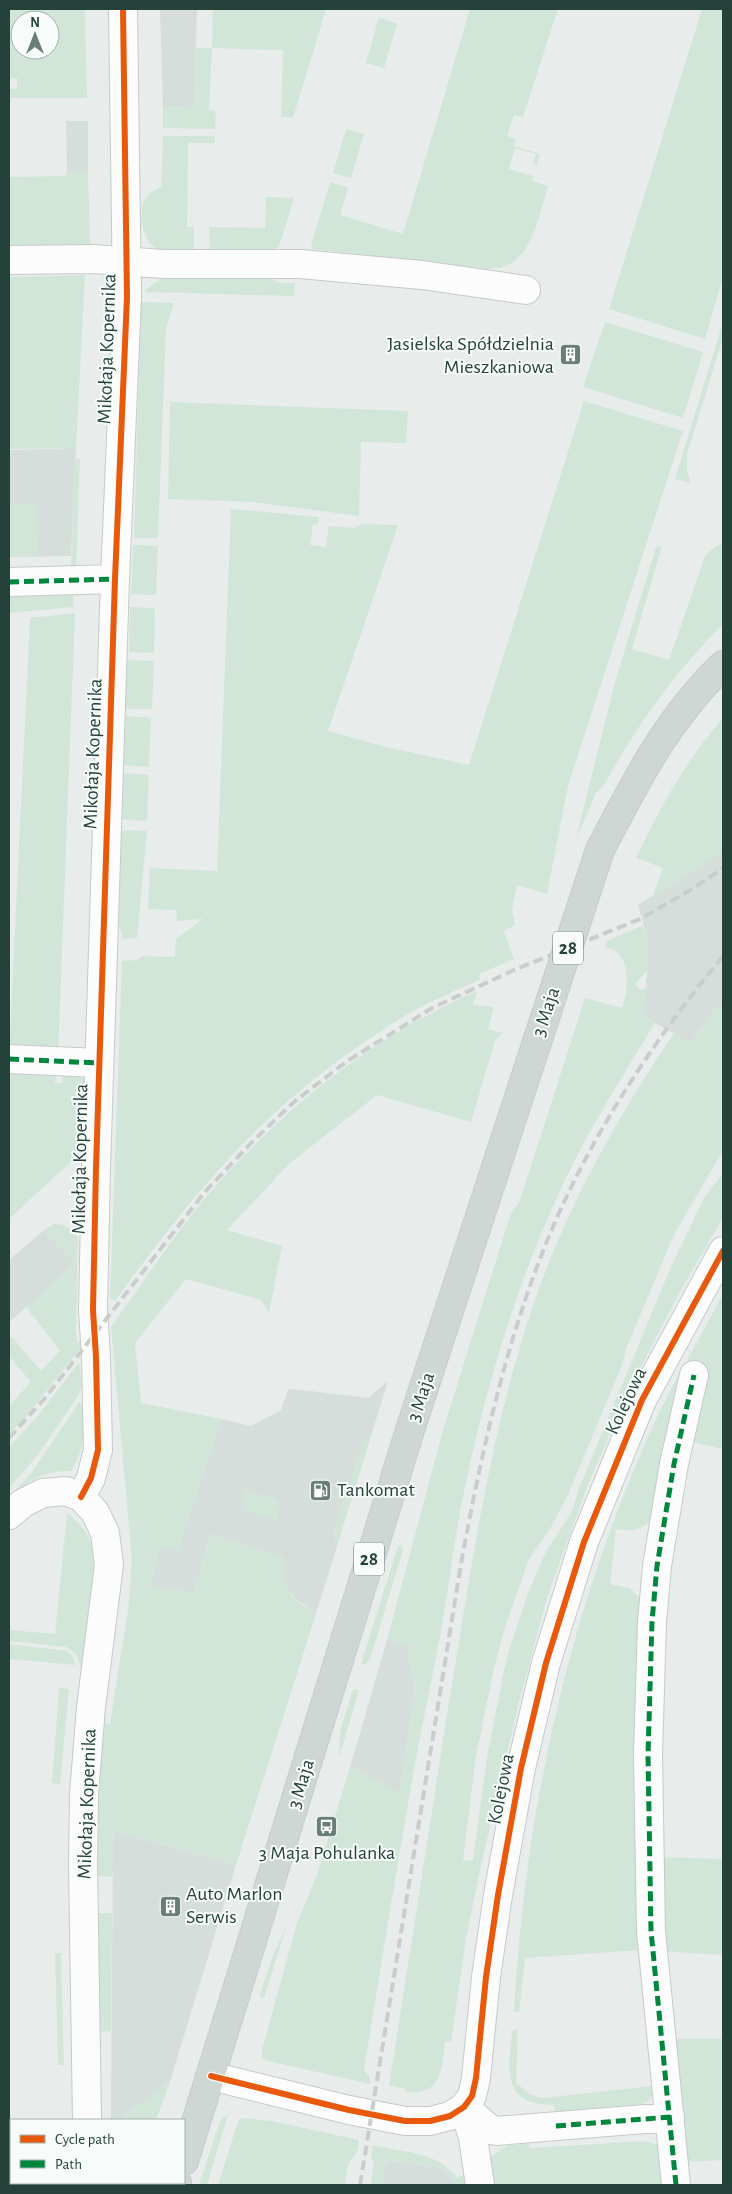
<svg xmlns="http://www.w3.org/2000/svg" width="732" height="2194" font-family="'Alegreya Sans',sans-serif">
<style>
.built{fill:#d6dedb}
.green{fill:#d1e6d8;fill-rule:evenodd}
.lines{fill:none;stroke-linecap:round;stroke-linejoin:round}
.minor-casing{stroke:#c5cac8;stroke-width:30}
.primary-casing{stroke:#c3ccc9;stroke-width:30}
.minor{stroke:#fcfcfc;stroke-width:28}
.primary{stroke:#cfd7d5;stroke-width:28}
.rail{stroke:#c9cdcc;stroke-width:4;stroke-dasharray:10 5;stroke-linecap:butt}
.primary-bridge-casing{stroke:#c3ccc9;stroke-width:30;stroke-linecap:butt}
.primary-bridge{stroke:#cfd7d5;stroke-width:28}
.quiet{stroke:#00873e;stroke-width:5;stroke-dasharray:10 5;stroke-linecap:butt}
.cycleway-casing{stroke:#f7fbf9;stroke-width:9}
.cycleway{stroke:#e8590c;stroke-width:6}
.labels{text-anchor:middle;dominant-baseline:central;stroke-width:4;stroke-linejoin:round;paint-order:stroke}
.shield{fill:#f7fbf9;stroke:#637a73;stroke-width:1}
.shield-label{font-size:19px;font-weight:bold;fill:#24423a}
.poi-label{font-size:20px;fill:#24423a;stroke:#f7fbf9;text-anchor:start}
.street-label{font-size:20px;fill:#24423a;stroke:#f7fbf9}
</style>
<rect width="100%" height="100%" fill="#e8edeb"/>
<path class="built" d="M160 9H197L194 108 163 107Z
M66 121H88V171H67Z
M76 448 71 556 9 557V450Z
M723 851V1000L690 1043 643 1016 647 971V937L638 905Z
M44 1230 76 1264 9 1322V1260Z
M388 1381 316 1614 297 1600 286 1587 282 1574 284 1558 211 1534 193 1594 176 1588 175 1591 151 1586 159 1546 178 1550 221 1419 251 1426 281 1410 288 1390 294 1389 368 1398Z
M387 1640 407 1646 415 1688 400 1793 350 1767Z
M113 1831 236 1865 170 2082 119 2120H111Z
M386 2160 442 2168 458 2185H382Z"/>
<path class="green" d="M9 9 85 10 87 98H10V89H17V78H9ZM20 20H50V50H20Z
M213 9H326L293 118 281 117 283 50 212 48 209 110 216 111 215 129 163 128V107L194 108 196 48H212Z
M470 9H558L523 117 514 115 507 136 516 139 514 146 540 154 537 165 533 164 536 154 515 148 509 169 533 176 532 181 548 186C538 218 532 269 489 269L312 249 311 245 330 182 348 188 340 215 403 234Z
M702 9H723V277L705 339 609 309Z
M379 17 397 24 384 68 366 63Z
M346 129 364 134 351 178 333 173Z
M163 136H215V143H188L187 227H194V251C183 251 170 254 159 250 143 243 136 213 146 198 149 193 155 190 161 187Z
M67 171H88L90 247 9 249V177L66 176Z
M266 197 294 198 279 247 270 251 210 252 209 227 265 228Z
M85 275 76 448 9 449V277Z
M165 277 270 278 279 283H295L294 296 144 292 154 283Z
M141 302 174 303 166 328 158 538H134Z
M605 322 703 352 683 418 583 387Z
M723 322V338L687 454V469L690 483 675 479Z
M584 401 683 431 568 786 547 894 517 885 512 911 515 925 504 931 514 959 479 974 480 980C455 991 428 1002 405 1016 335 1058 269 1112 216 1173 180 1213 147 1257 115 1301L110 1297 122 961 137 960 143 956 175 957 176 939 203 919 176 921 177 910 148 909 150 868 217 871 231 509 319 517 318 524 313 525 310 545 326 547 329 526 354 528 362 524 398 525 328 731 386 747 469 765Z
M170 402 408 411 406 443 361 442 359 516 254 502 168 499Z
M75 459H80L76 572H71Z
M9 504H36L38 557H9Z
M723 543V624C675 672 637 725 604 785L596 793 576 839 615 682 656 547 662 546 632 649 669 660 705 556 715 547Z
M133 545 158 546 156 595 131 594Z
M74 587 73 607 9 613V592Z
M130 607 155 608 154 653 129 652Z
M75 613 58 1056 9 1054 30 618Z
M127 660 154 661 152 709H125Z
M126 716 151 718 149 767 123 765Z
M723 718V851L652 898 663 868 636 858C660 807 686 760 723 718Z
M124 773 149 775 147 821 122 819Z
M121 830 147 831 137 938 123 939 119 925Z
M643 925 647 937V971L635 984 641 990 646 987 643 1016 655 1023C624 1073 593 1123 567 1176 521 1271 489 1375 467 1478 454 1534 449 1591 438 1647 430 1690 420 1733 413 1776 395 1874 380 1972 364 2070L370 2077V2084L268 2061 262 2058V2050L297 1923 317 1875 350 1767 400 1793 415 1688 407 1646 387 1640 443 1430 509 1219 513 1210 519 1203 585 998 622 1008C628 990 633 951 605 948L607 941Z
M477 991 473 1005 494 1007 488 1029 502 1033 495 1041 471 1122 377 1095 289 1164 227 1230 282 1246 269 1313 261 1300 186 1279 135 1343 141 1403 221 1419 178 1550 159 1547 151 1586 175 1591 176 1588 193 1594 211 1534 284 1558C279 1588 293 1600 316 1614L236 1865 114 1831 113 1877 98 1876 96 1832 104 1723 110 1724 128 1610 132 1560 111 1327C144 1281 175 1233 212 1190 285 1107 375 1035 477 991Z
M723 1000V1150L673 1237 626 1349 624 1360 568 1495 550 1529 529 1559 506 1624 494 1668 476 1756 463 1861 473 1860 487 1757 507 1656 529 1590 546 1552 572 1511 579 1488 670 1269 704 1198 723 1173V1218L682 1288 631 1386 587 1487 547 1598 519 1702 482 1861 466 1938 451 2042 445 2041C442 2070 442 2096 405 2092V2089L389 2085C412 1943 433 1801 456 1659 476 1537 495 1414 536 1297 569 1203 618 1116 674 1033L690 1043Z
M9 1068 57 1070 55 1083H62L63 1072 85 1073 81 1143 74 1159 9 1219Z
M54 1224C65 1224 72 1228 78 1238L76 1334 77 1343 81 1338 83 1345 25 1418 9 1434V1406L31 1382 9 1356V1339L12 1337 41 1371 60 1351 26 1307 75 1264 44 1230Z
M723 1294V1449L688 1441 702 1373 687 1360Z
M79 1362 82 1387 78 1396 37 1456 9 1488V1447L37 1417Z
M682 1368 688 1374 653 1519C642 1531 631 1531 616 1529L610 1584 629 1588 641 1599 656 2091 648 2101 642 2104 556 2113 554 2105C500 2105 509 2070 512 2031L518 2029 516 2083 530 2094 542 2098 654 2086 639 1950 525 1958 519 2013 514 2011C524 1836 557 1666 621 1502 639 1457 658 1411 682 1368Z
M80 1401C91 1421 83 1453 71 1471 46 1471 31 1478 12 1495L32 1472Z
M368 1435H371L337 1545 335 1544 333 1533 360 1449Z
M246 1490 278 1500 276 1508 280 1509 276 1520 248 1512C241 1505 243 1499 246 1490Z
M67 1513C102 1537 96 1573 90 1609 87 1628 84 1647 81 1667L76 1654 66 1647 9 1641V1630L55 1634Z
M398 1546H401L403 1550 370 1659 366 1664H361Z
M9 1644 67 1651 74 1659 75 1665 9 1659Z
M59 1688 69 1689 60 1784 52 1783Z
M353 1689 359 1690 339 1758 340 1732Z
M657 1857 723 1859V1955L661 1951Z
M98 1913H112L111 2031 102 2032 99 2029 96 1917Z
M287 1925 264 1998 259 1997 272 1958Z
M55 1953H61L64 2065H58Z
M670 2039H723V2160L689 2162 683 2158Z
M170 2082 156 2120H119Z
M228 2114 207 2185H199L220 2121Z
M242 2118 272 2121 359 2140 358 2150 348 2165 345 2185H218L238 2121Z
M643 2141 660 2145 667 2185H489L490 2157 509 2145 529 2144 531 2148Z
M373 2145C402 2153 439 2151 457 2178L466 2173 471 2185H458L442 2168 387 2160 382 2185H371L374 2162 371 2157Z"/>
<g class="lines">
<defs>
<path id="minor" d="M9 260 94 259 163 264H300L422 275 526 290
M9 582 115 579
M9 1059 98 1063
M81 1497 91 1478 98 1450 96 1357 93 1310 96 1168 115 579 127 297 123 9
M9 1515 23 1503 43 1493 66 1491 81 1497 95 1512 105 1533 109 1565 91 1707 84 1794 83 1864 87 2120
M211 2076 349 2110 405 2121H430L450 2116 464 2107 472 2096 476 2078 486 1977 498 1895 521 1768 546 1663 584 1542 642 1400 723 1251
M464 2107 490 2129 496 2131 670 2117
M464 2107 473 2138 480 2185
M88 2183V2185
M676 2185 651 1931 648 1755 652 1622 657 1566 674 1464 694 1375"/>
<path id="primary" d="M600 850C636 781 666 720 723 665
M184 2161 410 1430 536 1045
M176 2185 177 2183"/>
</defs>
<use href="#minor" class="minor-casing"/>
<use href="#primary" class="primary-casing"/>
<use href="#minor" class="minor"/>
<use href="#primary" class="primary"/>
<path class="rail" d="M9 1438 45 1398 204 1193 252 1142 295 1101 346 1062 432 1008 514 970 640 919 694 888 723 868
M360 2185 462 1558C484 1440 510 1323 559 1213 601 1120 658 1035 723 956"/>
<defs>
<path id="primary-bridge" d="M536 1045 600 850"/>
</defs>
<use href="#primary-bridge" class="primary-bridge-casing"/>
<use href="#primary-bridge" class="primary-bridge"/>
<path class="quiet" d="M9 582 115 579
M9 1059 98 1063
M556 2126 670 2117
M676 2185 651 1931 648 1755 652 1622 657 1566 674 1464 694 1375"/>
<defs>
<path id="cycleway" d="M81 1497 91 1478 98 1450 96 1357 93 1310 96 1168 115 579 127 297 123 9
M211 2076 349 2110 405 2121H430L450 2116 464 2107 472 2096 476 2078 486 1977 498 1895 521 1768 546 1663 584 1542 642 1400 723 1251"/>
</defs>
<use href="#cycleway" class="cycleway-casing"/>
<use href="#cycleway" class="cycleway"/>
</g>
<defs>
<symbol id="building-square" viewBox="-11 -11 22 22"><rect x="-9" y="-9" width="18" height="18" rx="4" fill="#697e78" stroke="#f7fbf9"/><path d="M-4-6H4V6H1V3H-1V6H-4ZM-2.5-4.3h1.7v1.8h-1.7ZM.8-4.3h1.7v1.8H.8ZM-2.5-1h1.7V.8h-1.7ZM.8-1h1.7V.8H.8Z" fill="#fff"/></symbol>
<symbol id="fuel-square" viewBox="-11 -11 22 22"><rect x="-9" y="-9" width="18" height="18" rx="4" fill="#697e78" stroke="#f7fbf9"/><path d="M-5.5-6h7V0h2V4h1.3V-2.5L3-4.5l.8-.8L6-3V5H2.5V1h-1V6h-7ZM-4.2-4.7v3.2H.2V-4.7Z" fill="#fff"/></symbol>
<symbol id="bus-square" viewBox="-11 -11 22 22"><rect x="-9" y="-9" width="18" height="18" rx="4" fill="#697e78" stroke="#f7fbf9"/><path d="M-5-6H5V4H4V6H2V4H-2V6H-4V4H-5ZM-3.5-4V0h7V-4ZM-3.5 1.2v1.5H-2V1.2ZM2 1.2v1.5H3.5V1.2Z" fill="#fff"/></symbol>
</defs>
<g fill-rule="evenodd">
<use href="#building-square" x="558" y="342" width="25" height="25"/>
<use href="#fuel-square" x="308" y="1478" width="25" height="25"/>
<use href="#bus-square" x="314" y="1814" width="25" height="25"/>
<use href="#building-square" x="158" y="1894" width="25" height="25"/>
</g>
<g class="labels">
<g class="shield">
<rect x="553" y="931.5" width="30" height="33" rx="4"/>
<rect x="354" y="1542.5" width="30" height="33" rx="4"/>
</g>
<g class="shield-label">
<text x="568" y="948">28</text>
<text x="369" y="1559">28</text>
</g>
<g class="poi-label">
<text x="554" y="344" text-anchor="end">Jasielska Spółdzielnia<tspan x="554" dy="23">Mieszkaniowa</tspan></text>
<text x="337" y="1490">Tankomat</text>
<text x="327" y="1853" text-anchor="middle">3 Maja Pohulanka</text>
<text x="186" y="1894">Auto Marlon<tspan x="186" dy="23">Serwis</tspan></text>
</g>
<g class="street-label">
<text transform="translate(107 349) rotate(-88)">Mikołaja Kopernika</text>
<text transform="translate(93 754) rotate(-88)">Mikołaja Kopernika</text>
<text transform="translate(546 1012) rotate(-72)">3 Maja</text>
<text transform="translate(80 1159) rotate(-89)">Mikołaja Kopernika</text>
<text transform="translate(421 1397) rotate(-72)">3 Maja</text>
<text transform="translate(626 1401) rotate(-65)">Kolejowa</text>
<text transform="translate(301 1784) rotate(-73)">3 Maja</text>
<text transform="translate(501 1789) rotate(-79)">Kolejowa</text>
<text transform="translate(87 1804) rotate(-88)">Mikołaja Kopernika</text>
</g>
</g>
<rect width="732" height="2194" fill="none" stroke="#24423a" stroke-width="20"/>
<rect x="10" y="2119" width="175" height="65" fill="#f7fbf9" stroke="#a3b1ad"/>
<rect x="20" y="2135" width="25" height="8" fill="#e8590c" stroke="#a3b1ad"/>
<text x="55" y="2144" font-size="15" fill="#24423a">Cycle path</text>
<rect x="20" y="2160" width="25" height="8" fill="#00873e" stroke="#a3b1ad"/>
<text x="55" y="2169" font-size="15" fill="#24423a">Path</text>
<g transform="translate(35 35)"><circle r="24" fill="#f7fbf9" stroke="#a3b1ad"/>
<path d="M0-4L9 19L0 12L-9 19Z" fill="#697e78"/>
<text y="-8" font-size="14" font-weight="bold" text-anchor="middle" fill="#24423a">N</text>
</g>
</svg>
